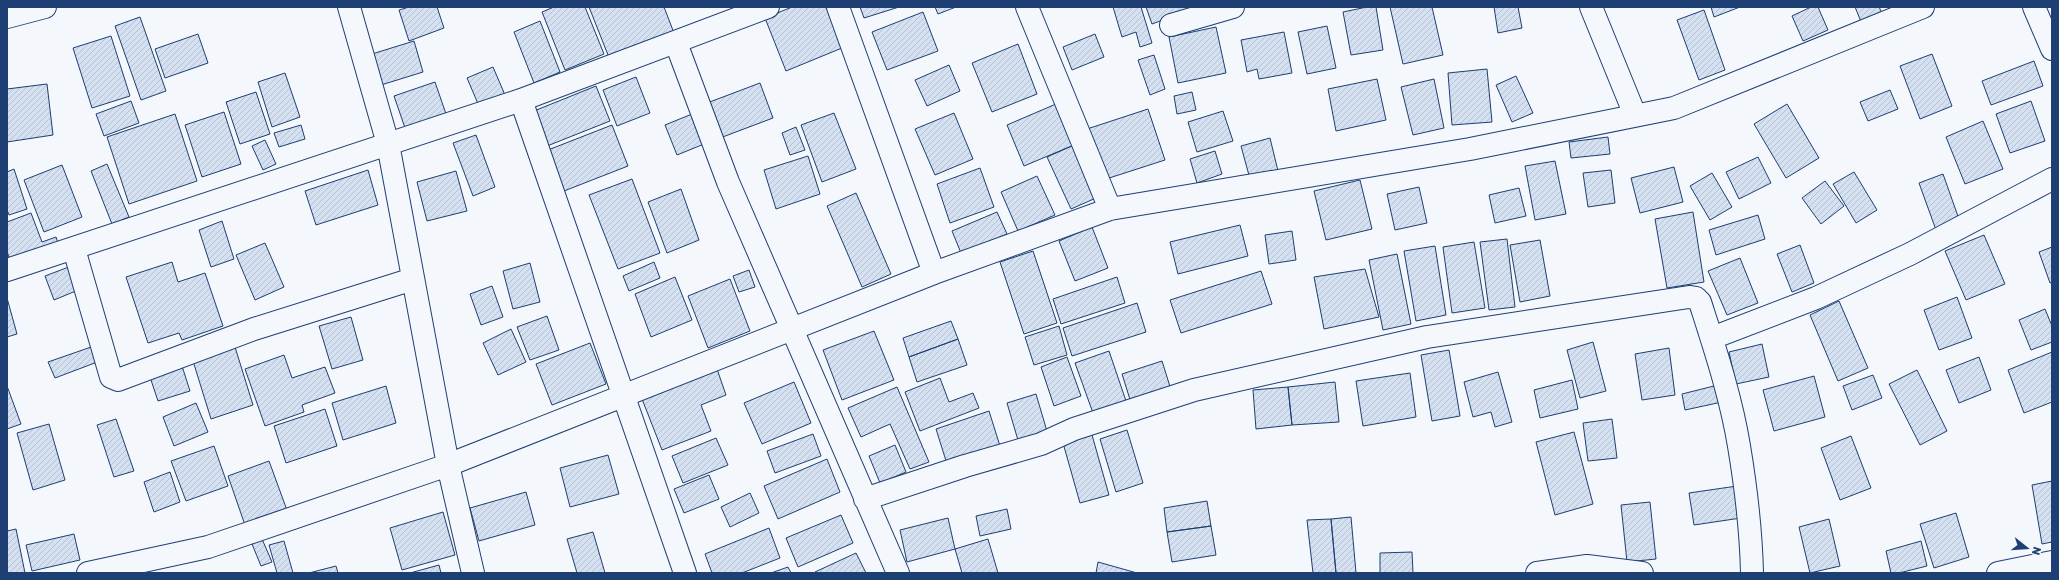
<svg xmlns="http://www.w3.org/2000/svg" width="2059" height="580" font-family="Rubik,sans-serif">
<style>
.building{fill:url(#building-hatch);stroke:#1d3f73}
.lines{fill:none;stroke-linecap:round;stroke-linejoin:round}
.street-casing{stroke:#1d3f73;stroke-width:24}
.street{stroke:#f4f7fb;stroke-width:22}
</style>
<defs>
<pattern id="building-hatch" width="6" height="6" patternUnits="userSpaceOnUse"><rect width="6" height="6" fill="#d5e0f0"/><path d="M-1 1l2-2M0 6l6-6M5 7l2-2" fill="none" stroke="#b6c1d1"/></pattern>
</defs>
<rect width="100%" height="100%" fill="#f4f7fb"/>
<path class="building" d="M409 7H437L444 28 409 41 399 10Z
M554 7H585L604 54 565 70 542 12Z
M589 7H664L674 33 610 60Z
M792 7H826L842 48 786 71 765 18Z
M860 7H899L864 18Z
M935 7H956L938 14Z
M1113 7H1141L1152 43 1140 47 1136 32 1122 37Z
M1146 7H1198L1152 24Z
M1367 7H1376L1383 50 1351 55 1343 12Z
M1390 7H1432L1443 55 1403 64Z
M1494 7H1518L1522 28 1498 33Z
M1711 7H1740L1714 17Z
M1811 7H1818L1828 30 1803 41 1792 16Z
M1855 7H1879L1883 15 1862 24Z
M1704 10 1725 70 1699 80 1677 20Z
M923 12 938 51 887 70 872 32Z
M140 17 166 91 141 100 115 26Z
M540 21 560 72 534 83 514 32Z
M1327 26 1336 68 1307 74 1298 32Z
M1216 27 1226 73 1178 83 1169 37Z
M1284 32 1292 73 1259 79 1257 69 1247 72 1241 40Z
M198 34 208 63 165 78 155 49Z
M1095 34 1104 57 1072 70 1063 47Z
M111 36 130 96 92 108 73 48Z
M414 41 423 72 381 85 372 54Z
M1018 44 1037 94 992 112 972 63Z
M1932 54 1952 106 1920 119 1900 66Z
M1154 55 1165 89 1150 95 1138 60Z
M2034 61 2043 86 1991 105 1982 81Z
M949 65 960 91 927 106 915 80Z
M493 67 505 95 479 106 467 78Z
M1487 69 1492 122 1452 125 1448 73Z
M285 73 300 117 272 127 258 82Z
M1516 76 1533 113 1512 122 1496 85Z
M636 77 650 113 617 126 603 90Z
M1377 79 1386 120 1336 131 1328 89Z
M1434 79 1444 128 1413 135 1401 87Z
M435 82 446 114 405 128 394 96Z
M760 83 773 118 720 138 707 103Z
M47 84 53 135 7 142V89Z
M596 86 610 121 547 146 534 111Z
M1890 90 1898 109 1868 121 1860 102Z
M256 92 270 134 240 144 226 102Z
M1192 92 1196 110 1177 114 1174 96Z
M131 101 139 123 104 136 96 114Z
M2031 101 2045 141 2010 153 1996 114Z
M1056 104 1074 145 1024 166 1007 125Z
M1787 104 1819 158 1786 178 1754 124Z
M1148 109 1165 160 1103 180 1087 129Z
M1223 111 1233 141 1197 152 1188 122Z
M224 112 241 164 202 177 185 125Z
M697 112 709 142 677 155 665 125Z
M834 113 856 169 822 182 801 125Z
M954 113 973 159 935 175 915 129Z
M175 114 197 181 129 204 107 137Z
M1983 121 2003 169 1965 184 1946 137Z
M301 125 305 139 279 147 274 133Z
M612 125 628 166 564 191 548 150Z
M796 127 805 150 790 155 782 133Z
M476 135 495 187 473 196 453 143Z
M1608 137 1610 154 1571 158 1569 142Z
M1270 138 1278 171 1250 179 1241 146Z
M265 140 276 164 263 170 252 146Z
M1074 145 1096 198 1071 209 1047 157Z
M1215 151 1222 174 1197 183 1190 159Z
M808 156 820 194 776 209 764 170Z
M1758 157 1771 183 1739 199 1726 172Z
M1555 161 1566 214 1535 220 1525 166Z
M107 164 129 217 112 224 91 171Z
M62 165 82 217 44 232 24 180Z
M1674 167 1683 202 1640 213 1631 178Z
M980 168 994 207 950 223 937 184Z
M14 169 27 209 9 215 7 210V172Z
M368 170 378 205 316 225 305 191Z
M1611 170 1615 203 1588 207 1583 173Z
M456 171 467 211 427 221 417 182Z
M1854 172 1877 210 1856 223 1833 184Z
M1712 173 1732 207 1710 220 1690 186Z
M1943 174 1960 222 1936 230 1919 183Z
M1037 176 1055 215 1018 231 1001 192Z
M632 179 660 253 618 269 589 195Z
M1360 180 1372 229 1326 240 1314 191Z
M1825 181 1844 206 1821 224 1802 198Z
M1419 187 1427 223 1395 230 1387 194Z
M1519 188 1526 216 1495 223 1489 195Z
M681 189 699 240 667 253 648 202Z
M856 193 891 274 862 287 827 206Z
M997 212 1007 234 961 253 952 231Z
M1693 212 1704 282 1667 288 1655 219Z
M31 213 42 242 56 237 58 243 10 261 7 251V222Z
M1758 215 1765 239 1716 255 1709 230Z
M222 221 234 259 211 267 199 230Z
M1240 225 1248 256 1178 274 1170 242Z
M1092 227 1108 268 1075 281 1059 241Z
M1292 231 1296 260 1269 264 1265 235Z
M1984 235 2005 284 1966 300 1945 251Z
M1507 239 1515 307 1489 310 1480 242Z
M1540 240 1550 296 1520 302 1510 245Z
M1474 242 1485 308 1452 313 1443 247Z
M265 243 284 287 255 300 236 255Z
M1800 245 1814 283 1792 292 1777 254Z
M1435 246 1446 315 1416 321 1404 251Z
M2052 247V282L2050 283 2039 252Z
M1033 251 1057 323 1024 334 1000 262Z
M1397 254 1411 324 1383 330 1369 260Z
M1740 258 1758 303 1727 315 1708 271Z
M172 262 178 282 205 273 223 326 182 340 179 333 148 343 126 277Z
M654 262 660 278 629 291 623 276Z
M530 263 540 302 513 309 503 271Z
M74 265 83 288 54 300 45 276Z
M1365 269 1379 317 1324 329 1314 277Z
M749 270 755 287 739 292 733 276Z
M1261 271 1272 304 1181 333 1170 300Z
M675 277 692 320 651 337 635 294Z
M1117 277 1125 303 1061 324 1053 299Z
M730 279 750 331 708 348 688 296Z
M492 286 503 317 481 325 470 294Z
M1957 297 1972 338 1939 350 1924 310Z
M7 298 17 334 7 337Z
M1839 301 1868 368 1838 381 1810 315Z
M1137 303 1146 332 1072 356 1063 328Z
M2045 309 2052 326V342L2031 350 2019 320Z
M547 316 559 350 530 360 517 327Z
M351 317 363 360 332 369 319 326Z
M951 321 958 339 909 357 903 338Z
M1059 326 1067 355 1034 365 1025 337Z
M511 329 526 362 498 375 483 343Z
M874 331 894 380 842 400 823 350Z
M958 339 967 365 917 382 909 357Z
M1593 342 1606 391 1580 398 1567 350Z
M590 343 606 384 552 405 536 364Z
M1762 344 1769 377 1736 384 1729 352Z
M94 346 100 361 55 378 48 362Z
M235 347 253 405 211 419 193 361Z
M1669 348 1675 395 1642 400 1635 354Z
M1449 350 1460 416 1432 421 1421 355Z
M1109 351 1126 401 1093 413 1075 363Z
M2052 352V402L2024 413 2008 370Z
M284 355 292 378 325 367 335 393 302 405 304 412 265 426 245 369Z
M1067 357 1081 396 1054 406 1041 367Z
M1979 357 1991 390 1959 403 1946 370Z
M1162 361 1172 393 1132 406 1122 374Z
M182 366 190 391 158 401 150 377Z
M717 369 726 395 701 405 711 431 662 450 642 399Z
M1917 370 1947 431 1920 445 1889 384Z
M1498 372 1512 422 1495 427 1491 412 1473 417 1464 382Z
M1410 373 1416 417 1363 426 1356 381Z
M1873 375 1882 398 1852 410 1843 386Z
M1814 376 1825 417 1774 431 1763 390Z
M940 378 949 402 973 393 979 408 920 431 905 392Z
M1572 380 1578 409 1540 418 1534 390Z
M794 382 811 423 762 444 744 403Z
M1335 382 1339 422 1292 425 1288 387Z
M1718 385 1722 402 1685 410 1682 394Z
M7 386 21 424 7 429Z
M386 386 396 423 343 440 332 403Z
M897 387 929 462 910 469 890 424 861 437 848 408Z
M1288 387 1292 425 1256 429 1253 390Z
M1036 394 1049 438 1020 447 1007 403Z
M196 403 208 432 174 446 163 417Z
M325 409 337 446 286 463 274 426Z
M989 411 1000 446 947 464 936 429Z
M116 419 134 471 114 477 97 425Z
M1612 419 1617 458 1588 461 1583 423Z
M49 424 65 480 33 490 17 433Z
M1127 430 1143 483 1116 492 1100 439Z
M1574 432 1593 504 1555 515 1536 442Z
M813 434 821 456 775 473 767 451Z
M1092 435 1109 495 1080 503 1063 443Z
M1851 436 1871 488 1840 500 1821 448Z
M716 438 728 465 683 483 672 456Z
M895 445 906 472 880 483 869 456Z
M214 446 228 486 186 501 171 461Z
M608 455 619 494 570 507 560 468Z
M827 459 840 492 778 519 764 486Z
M269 461 288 513 246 528 228 476Z
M170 472 180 502 154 512 144 482Z
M709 475 719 499 684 513 674 489Z
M2052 481V542L2042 544 2032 485Z
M1737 486 1741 518 1694 525 1689 493Z
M526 492 535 525 479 541 470 508Z
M750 493 759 513 730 527 721 507Z
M1207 501 1211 526 1167 532 1164 508Z
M1650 502 1656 559 1627 562 1621 505Z
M1007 509 1011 529 980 536 976 516Z
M443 512 455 555 402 570 390 528Z
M1956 513 1969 557 1934 568 1920 524Z
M841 515 853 543 798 567 786 538Z
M1351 517 1356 573H1336L1331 519Z
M948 518 955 549 907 562 900 530Z
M1331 519 1336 573H1313L1307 520Z
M1829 519 1840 566 1810 573 1799 527Z
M1211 526 1216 555 1172 562 1167 532Z
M769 528 780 558 742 573H712L705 554Z
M16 529 25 573H7V531Z
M593 532 605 573H577L567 539Z
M74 534 80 560 32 571 26 545Z
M262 539 272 562 261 566 252 544Z
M988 539 998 573H962L955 549Z
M284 541 293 573H277L269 545Z
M1921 541 1927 566 1899 573H1891L1886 551Z
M1412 552 1413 573H1380V553Z
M856 553 866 573H816L815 572Z
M1098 562 1137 573H1096Z
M439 565 441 573H410Z
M336 566 338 573H309Z
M788 567 791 573H771Z"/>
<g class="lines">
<defs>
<path id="street" d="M349 7 388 144 448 465 473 573
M838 7 934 273
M1027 7 1110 209
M1591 7 1635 115
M2034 7 2052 49
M7 17 45 7
M1171 25 1233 7
M676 43 728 182 898 573
M521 100 685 573
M74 249 111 377 118 380 254 329 413 279
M7 270 521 100 768 7
M1712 338 1816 298 1910 254 2052 179
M865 499 965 466 1041 444 1074 429 1194 390 1427 337 1689 297 1696 298 1700 302C1715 349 1731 397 1739 446 1746 488 1751 530 1752 573
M88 573 208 547 448 465 934 273 1110 209 1470 149 1674 108 1923 7
M1537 573 1587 566 1642 573
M1998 573 2052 562"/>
</defs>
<use href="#street" class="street-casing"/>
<use href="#street" class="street"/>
</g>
<rect width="2059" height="580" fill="none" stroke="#1d3f73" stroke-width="16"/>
<g transform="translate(2027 548) rotate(107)" stroke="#f4f7fb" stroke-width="3" paint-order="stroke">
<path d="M0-3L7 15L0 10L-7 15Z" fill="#1d3f73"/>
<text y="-6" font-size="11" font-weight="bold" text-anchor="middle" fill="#1d3f73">N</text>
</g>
</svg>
